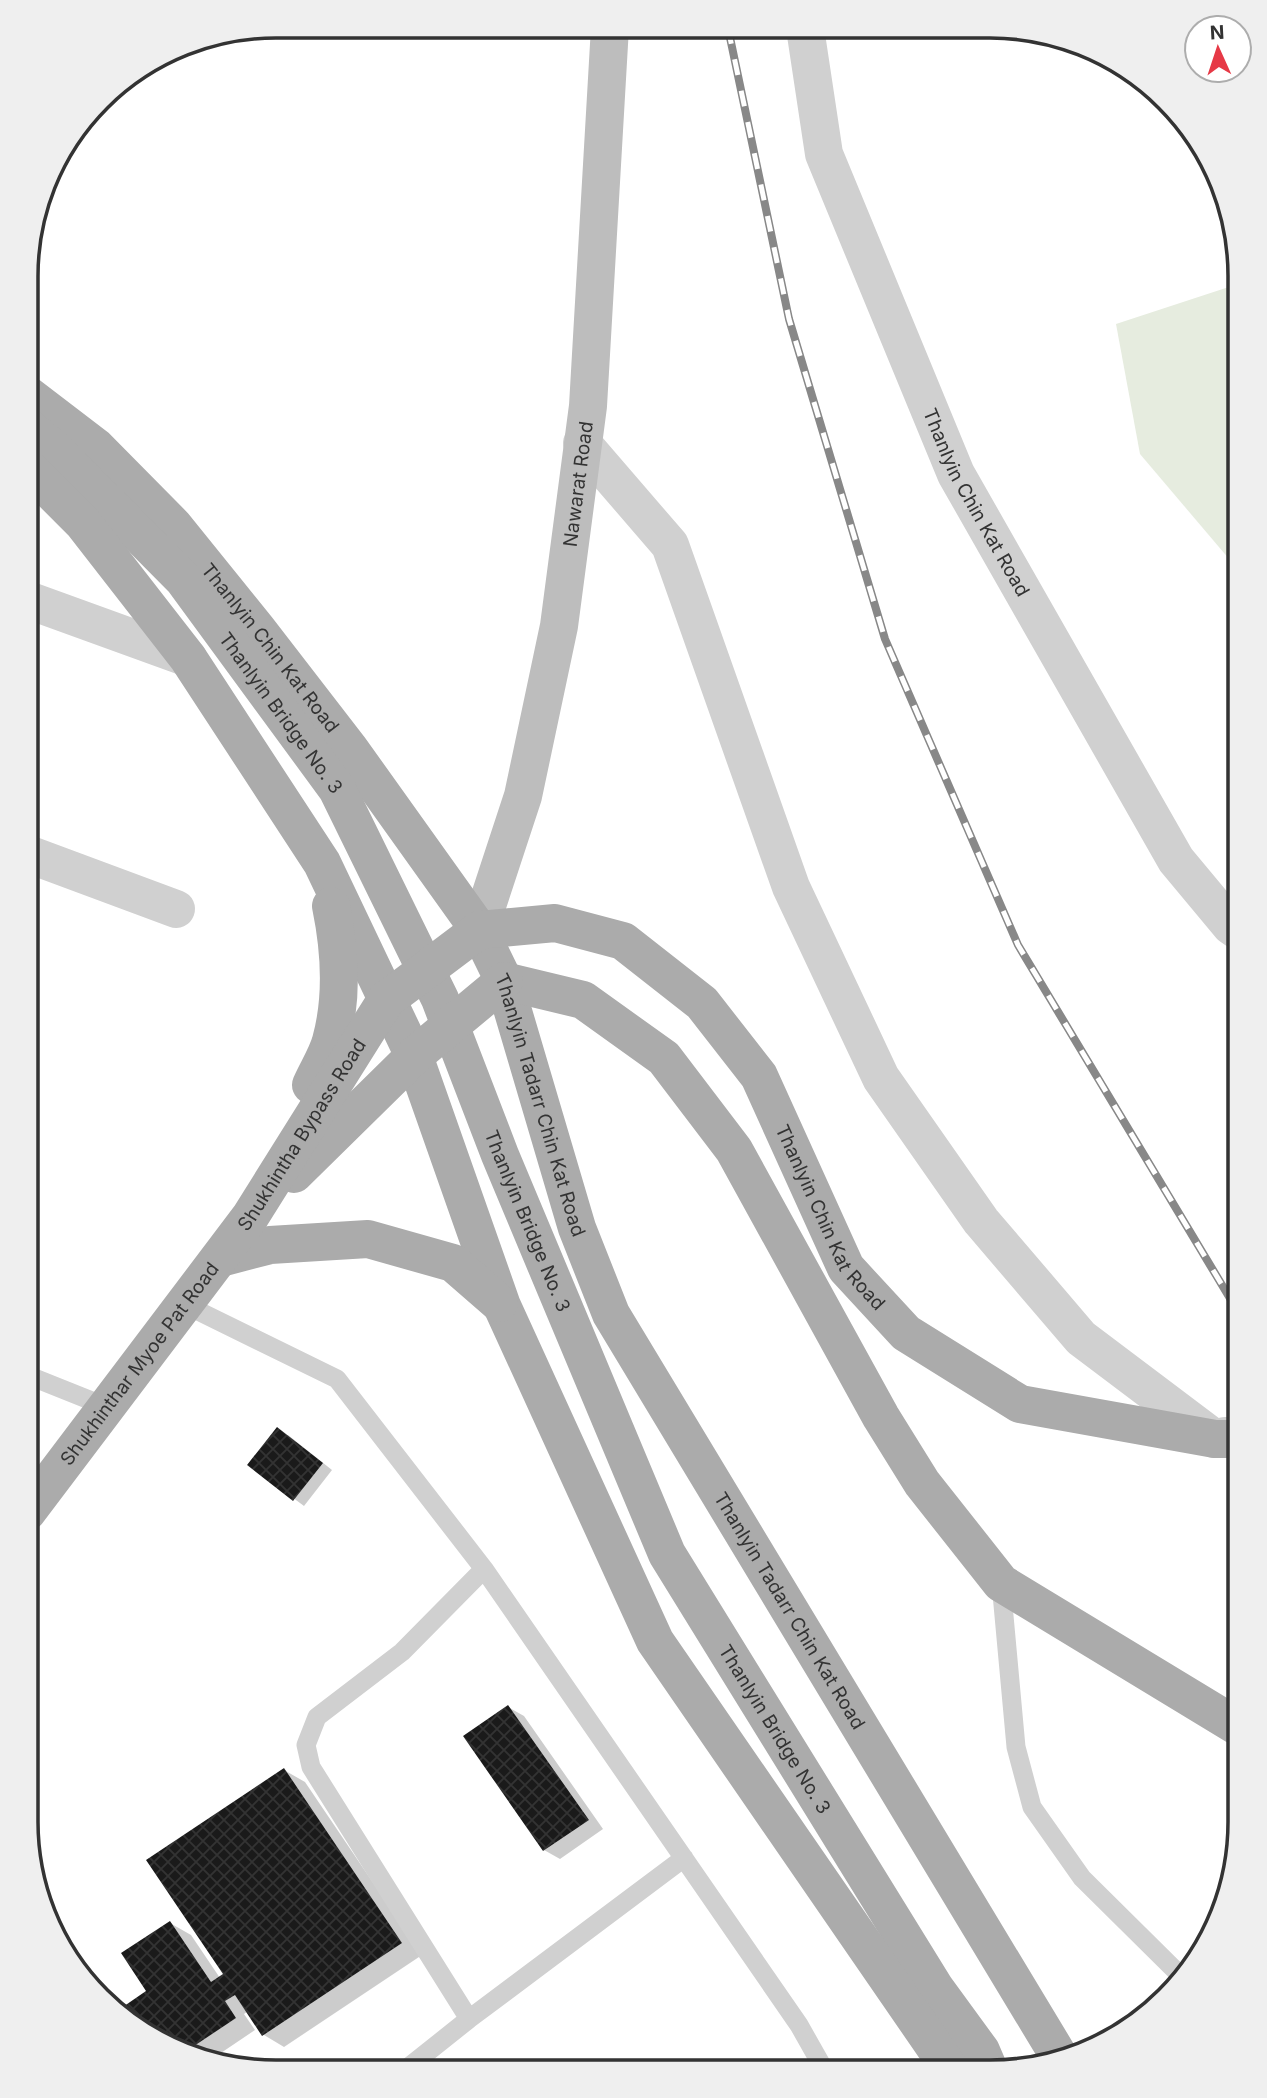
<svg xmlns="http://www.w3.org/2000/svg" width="1267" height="2098" font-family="Inter,sans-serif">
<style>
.green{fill:#e6ecdf}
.shadow{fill:#0003}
.building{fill:url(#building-cross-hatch)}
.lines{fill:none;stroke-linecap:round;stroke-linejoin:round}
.lane{stroke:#d0d0d0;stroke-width:19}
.street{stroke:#d0d0d0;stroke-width:38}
.secondary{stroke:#bdbdbd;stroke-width:38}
.primary{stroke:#ababab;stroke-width:38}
.rail-casing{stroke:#888;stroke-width:8}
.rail{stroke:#fff;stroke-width:5;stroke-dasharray:16;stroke-linecap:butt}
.labels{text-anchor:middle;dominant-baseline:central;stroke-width:7;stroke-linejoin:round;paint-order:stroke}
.street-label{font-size:19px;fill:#333;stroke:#fff}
.rim{fill:none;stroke:#333;stroke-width:3.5}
</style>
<defs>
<pattern id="building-cross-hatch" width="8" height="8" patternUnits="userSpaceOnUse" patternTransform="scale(1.75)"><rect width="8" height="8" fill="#1a1a1a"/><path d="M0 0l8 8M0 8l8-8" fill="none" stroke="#333"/></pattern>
</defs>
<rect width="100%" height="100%" fill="#fff"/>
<path class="green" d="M1241 283V573L1140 454 1116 324Z"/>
<path class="shadow" d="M288 1435 332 1470 304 1506 249 1465Z
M508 1707 524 1716 603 1829 560 1859 544 1850Z
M284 1770 305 1782 422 1955 284 2047 264 2035 248 2011 244 2014 255 2030 215 2057 124 2020 118 2012 149 1992 170 1923 191 1935 220 1978 225 1974Z"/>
<path class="building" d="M277 1427 323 1463 293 1501 247 1465Z
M508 1705 589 1820 543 1851 463 1736Z
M284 1768 402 1943 262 2036 235 1995 225 2001 236 2018 191 2048 124 2020 117 2011 146 1991 121 1953 170 1921 211 1982 223 1974 146 1860Z"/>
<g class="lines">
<path class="lane" d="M186 1305 337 1379 484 1569 799 2025 825 2071
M27 1375 107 1407
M1001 1583 1016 1747 1032 1807 1082 1878 1183 1978
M469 2019 311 1767 306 1745 317 1717 402 1652 484 1569
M405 2070 469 2019 684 1858"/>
<g class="street">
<path id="s1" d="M805 28 824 154 956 474 1176 860 1231 926 1241 933"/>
<path d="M582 443 670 545 791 887 881 1078 981 1221 1081 1338 1215 1439 1225 1436"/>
<path d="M28 600 188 658"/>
<path d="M28 854 176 909"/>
</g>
<path class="secondary" id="s2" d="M479 930 523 796 559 626 588 406 610 27"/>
<g class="primary">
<path id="s3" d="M28 395 96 447 173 525 257 629 349 748 479 930 504 981 577 1228 611 1314 1060 2058"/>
<path id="s4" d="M28 427 57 452 183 579 337 789 440 999 500 1155 667 1554 935 1988 981 2051 990 2072"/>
<path d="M28 468 83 523 188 658 322 863 414 1056 502 1306 655 1641 952 2072"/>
<path d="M504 981 583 1000 664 1058 734 1150 881 1417 922 1483 1001 1583 1240 1728"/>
<path d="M311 1085C317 1071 327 1056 331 1041 343 997 340 950 331 906"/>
<path d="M294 1174 414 1056 504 981"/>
<path d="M220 1258 270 1245 368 1239 453 1263 499 1303"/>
<path id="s5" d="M27 1512 250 1217 386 1000 479 930 555 923 623 941 702 1003 759 1076 846 1268 906 1333 1020 1404 1215 1439H1240"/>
</g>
<defs>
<path id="rail" d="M728 28 789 319 885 639 1018 945 1240 1315"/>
</defs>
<use href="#rail" class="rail-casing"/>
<use href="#rail" class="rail"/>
</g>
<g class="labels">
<g class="street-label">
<text stroke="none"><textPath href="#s2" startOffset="458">Nawarat Road</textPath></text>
<text stroke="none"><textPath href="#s1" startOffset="508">Thanlyin Chin Kat Road</textPath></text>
<text stroke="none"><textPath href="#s3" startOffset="352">Thanlyin Chin Kat Road</textPath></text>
<text stroke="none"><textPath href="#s4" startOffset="383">Thanlyin Bridge No. 3</textPath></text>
<text stroke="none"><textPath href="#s3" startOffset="889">Thanlyin Tadarr Chin Kat Road</textPath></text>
<text stroke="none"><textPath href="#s5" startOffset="467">Shukhintha Bypass Road</textPath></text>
<text stroke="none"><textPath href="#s5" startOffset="1241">Thanlyin Chin Kat Road</textPath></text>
<text stroke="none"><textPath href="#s4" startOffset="950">Thanlyin Bridge No. 3</textPath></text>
<text stroke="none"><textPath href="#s5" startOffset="186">Shukhinthar Myoe Pat Road</textPath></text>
<text stroke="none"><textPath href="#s3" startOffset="1456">Thanlyin Tadarr Chin Kat Road</textPath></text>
<text stroke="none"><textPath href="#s4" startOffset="1517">Thanlyin Bridge No. 3</textPath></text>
</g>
</g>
<path d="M0 0H1267V2098H0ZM276 38H990A238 238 0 0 1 1228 276V1822A238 238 0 0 1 990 2060H276A238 238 0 0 1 38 1822V276A238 238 0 0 1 276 38Z" fill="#efefef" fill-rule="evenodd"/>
<path class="rim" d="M276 38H990A238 238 0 0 1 1228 276V1822A238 238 0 0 1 990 2060H276A238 238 0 0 1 38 1822V276A238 238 0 0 1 276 38Z"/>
<g transform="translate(1218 49) rotate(357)"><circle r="33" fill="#ffffff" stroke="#adadad" stroke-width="2"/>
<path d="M0-5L12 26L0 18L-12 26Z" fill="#e63946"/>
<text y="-10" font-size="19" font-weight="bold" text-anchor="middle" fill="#333333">N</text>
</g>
</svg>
